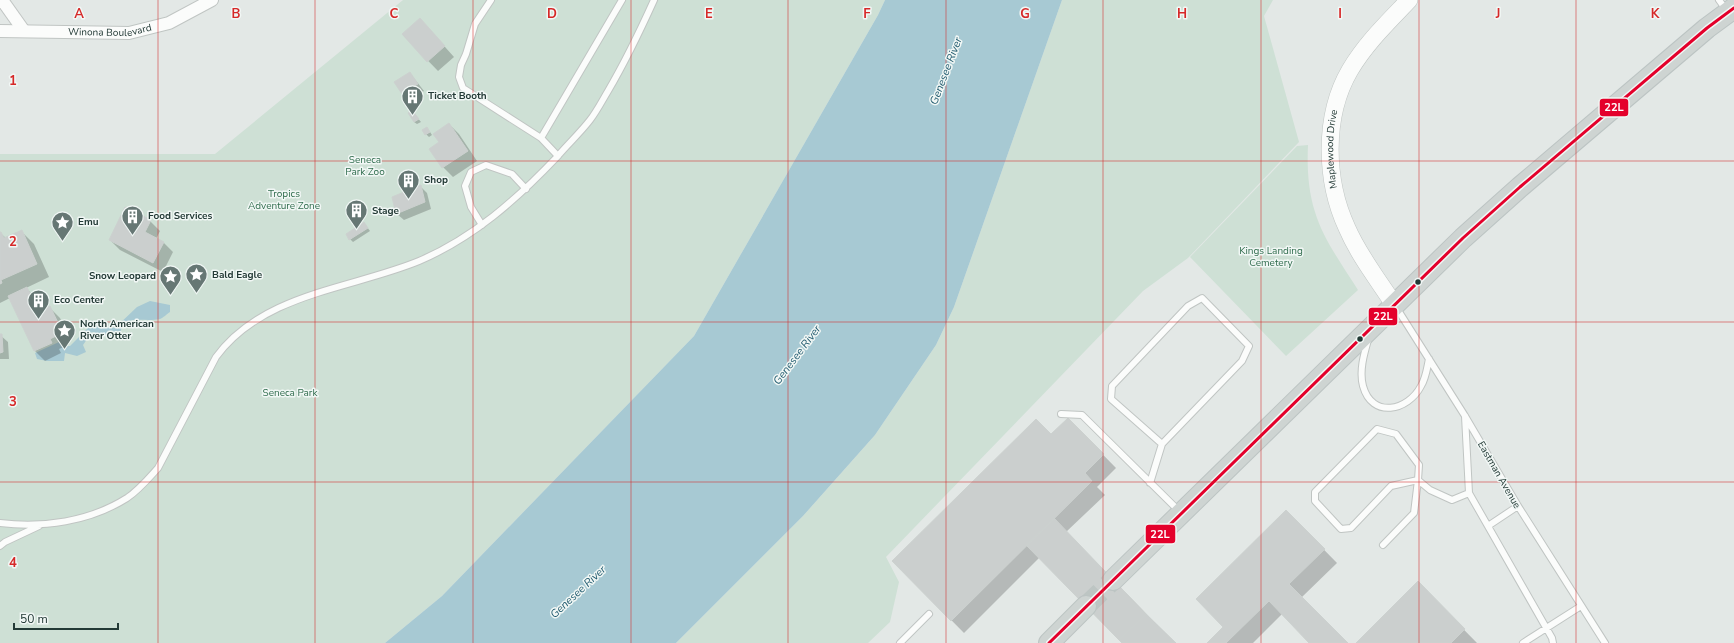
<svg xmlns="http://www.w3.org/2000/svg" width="1734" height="643" font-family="'Nunito Sans',sans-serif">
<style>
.green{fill:#cee0d5}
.water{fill:#a7c9d3}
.shadow{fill:#0003}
.building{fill:#cbcfce;stroke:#ccd1cf}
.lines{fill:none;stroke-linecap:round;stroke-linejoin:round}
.primary-tunnel{stroke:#bdc5c3;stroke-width:20;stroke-dasharray:20 10;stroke-linecap:butt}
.lane-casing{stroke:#c0c5c3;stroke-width:8}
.street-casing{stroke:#c0c5c3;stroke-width:14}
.secondary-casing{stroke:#c0c6c4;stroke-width:18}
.primary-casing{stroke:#bcc4c3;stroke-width:22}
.lane{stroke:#fbfcfb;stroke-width:6}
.street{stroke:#fbfcfb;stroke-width:12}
.secondary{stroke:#fbfcfb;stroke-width:17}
.primary{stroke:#ced4d2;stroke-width:20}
.bus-1-casing{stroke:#f1f7f5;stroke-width:6}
.bus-1{stroke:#e4002b;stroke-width:3}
.grid{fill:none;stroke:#d62828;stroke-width:1;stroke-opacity:0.55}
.bus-dot{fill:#233a36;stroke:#f1f7f5;stroke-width:1.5}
.labels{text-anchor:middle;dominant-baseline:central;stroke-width:3;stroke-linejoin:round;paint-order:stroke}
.street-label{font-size:10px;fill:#233a36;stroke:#f1f7f5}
.poi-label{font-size:10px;font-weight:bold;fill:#233a36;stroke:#f1f7f5;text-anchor:start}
.park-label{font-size:10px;fill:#316d4e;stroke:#f1f7f5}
.water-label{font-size:11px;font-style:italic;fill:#225c70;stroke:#f1f7f5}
.grid-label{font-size:13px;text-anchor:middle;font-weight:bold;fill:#d62828;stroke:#f1f7f5;stroke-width:3;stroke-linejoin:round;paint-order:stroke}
.line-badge{stroke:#f1f7f5;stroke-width:1.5}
.badge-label{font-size:11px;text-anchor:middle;font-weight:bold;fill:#fff}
</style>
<rect width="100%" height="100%" fill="#e3e8e6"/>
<path class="green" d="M403 0H885L878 15 694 336 442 596 385 643H0V154H215Z
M1062 0H1273L1264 16 1299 142 1188 258 1143 291 886 557 899 582 890 622 868 643H676L803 516 875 435 936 345 954 307Z
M1308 145C1307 167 1308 190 1315 212 1323 239 1343 266 1358 290L1286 356 1190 257 1297 146Z"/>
<path class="water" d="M885 0H1062L954 307 936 345 875 435 803 516 676 643H385L442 596 694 336 878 15Z
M150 301 170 305V312C167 314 163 318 160 319 142 323 121 312 120 337L118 340 116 337 92 332 83 345 86 352 77 356 65 353 64 361H47L37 359 35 353 59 342 64 346H70L91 325 115 328 137 307Z"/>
<path class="shadow" d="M429 29 454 57 438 71 403 35Z
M410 73 424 91 410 100 396 82Z
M412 111 421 122 417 124 414 122Z
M449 124 459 134 477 161 453 177 443 167 440 143Z
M430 132 432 135 429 137 426 134Z
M420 186 427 193 431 209 404 220 397 214 393 198Z
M150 221 160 231 156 239 163 242 173 252 163 272 120 250 110 240Z
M364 223 370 231 353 242 350 239Z
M21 231 34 244 49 277 26 288 36 298 42 311 50 308 60 318 70 339 64 342 66 346 59 349 61 353 45 361 35 351 10 298 0 303V233L6 238Z
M0 335 8 342 9 359H0Z
M1068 419 1116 468 1097 487 1105 495 1066 532 1175 643H1122L1040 557 964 633 893 561 1051 435Z
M1286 511 1337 563 1302 597 1346 643H1311L1282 614 1253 643H1209L1225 627Z
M1418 583 1477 643H1357Z"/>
<path class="building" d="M420 18 445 46 427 62 402 34Z
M410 72 418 84 402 94 394 82Z
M412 110 419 119 414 122 408 113Z
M449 123 468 151 442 168 429 149 439 142 433 134Z
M427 127 430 132 425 135 422 130Z
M421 185 425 202 396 214 392 197Z
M125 207 151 220 145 232 164 242 153 263 109 240Z
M364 222 368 228 349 240 346 234Z
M22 230 37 264 1 280 2 283 0 284V232H1L4 238Z
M27 287 38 312 50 306 61 329 55 332 56 336 50 339 52 343 34 351 8 296Z
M0 334H2L3 352 0 353Z
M1068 418 1104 454 1085 473 1092 481 951 621 892 561 1036 419 1051 434Z
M1286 510 1325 549 1289 584 1348 643H1309L1269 601 1226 643H1207L1223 627 1196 599Z
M1054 518 1146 614 1119 640 1026 545Z
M1418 581 1465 629 1451 643H1356Z
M1146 614 1176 643H1122L1119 640Z"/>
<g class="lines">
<path class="primary-tunnel" d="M1086 606 1113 580"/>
<defs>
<path id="lane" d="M491 0 475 24 466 54 461 65 459 77 463 88 541 138 622 0
M1719 0 1727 11
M541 138 558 156
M482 225 471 207 465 186 471 172 486 165 512 174 526 189
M1396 307 1465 416 1518 506 1605 643
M1368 340C1364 354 1359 371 1363 386 1372 419 1408 411 1421 386 1426 378 1427 368 1429 359
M1061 414 1082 415 1179 511
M1150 483 1162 444 1242 361 1249 346 1202 298 1188 306 1112 386 1111 399 1162 444
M1469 493 1552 638 1553 643
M0 523C43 528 89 522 127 498 139 490 148 479 158 468L216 357C263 293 351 289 419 261 473 238 516 200 556 158 567 145 580 133 590 120 597 111 602 101 608 91 625 62 640 31 654 0
M1488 526 1518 506
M1383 545 1414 513 1418 480 1391 486 1351 528 1341 529 1315 501V492L1377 429 1396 434 1419 465 1418 480 1430 490 1452 500 1469 493 1465 416
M0 546 5 542 39 526
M900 643 929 614
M1523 643 1581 606"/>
<g id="street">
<path d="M2 0 24 31"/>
<path id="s1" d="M0 31 129 33 169 23 212 0"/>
</g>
<g id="secondary">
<path id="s2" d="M1395 306C1379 281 1359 256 1347 228 1325 181 1323 116 1350 70 1366 43 1388 22 1409 0"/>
</g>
<path id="primary" d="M1113 580 1463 238 1520 187 1707 28 1734 8
M1049 643 1086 606"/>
</defs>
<use href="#lane" class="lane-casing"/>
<use href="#street" class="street-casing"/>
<use href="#secondary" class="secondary-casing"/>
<use href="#primary" class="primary-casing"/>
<use href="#lane" class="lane"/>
<use href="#street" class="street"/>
<use href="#secondary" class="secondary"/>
<use href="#primary" class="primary"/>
<defs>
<path id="bus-1" d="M1049 643 1463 238 1520 187 1707 28 1734 8"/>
</defs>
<use href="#bus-1" class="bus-1-casing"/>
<use href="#bus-1" class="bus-1"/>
</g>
<path class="grid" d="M158 0V643M315 0V643M473 0V643M631 0V643M788 0V643M946 0V643M1103 0V643M1261 0V643M1419 0V643M1576 0V643M0 161H1734M0 322H1734M0 482H1734"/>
<defs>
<symbol id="building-pin" viewBox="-11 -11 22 30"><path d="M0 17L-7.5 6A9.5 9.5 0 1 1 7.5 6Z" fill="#667774" stroke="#f1f7f5"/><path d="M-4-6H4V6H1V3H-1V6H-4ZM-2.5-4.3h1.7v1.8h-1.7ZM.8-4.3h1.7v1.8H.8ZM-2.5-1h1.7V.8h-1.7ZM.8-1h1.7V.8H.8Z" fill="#fff"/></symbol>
<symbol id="sight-pin" viewBox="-11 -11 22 30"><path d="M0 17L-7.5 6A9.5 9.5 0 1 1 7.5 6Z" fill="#667774" stroke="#f1f7f5"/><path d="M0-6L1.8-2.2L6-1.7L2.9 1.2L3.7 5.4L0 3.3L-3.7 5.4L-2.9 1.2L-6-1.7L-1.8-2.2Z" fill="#fff"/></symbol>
</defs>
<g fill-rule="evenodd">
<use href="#building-pin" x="400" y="84" width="25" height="34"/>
<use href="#building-pin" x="396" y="168" width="25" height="34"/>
<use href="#building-pin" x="344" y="198" width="25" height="34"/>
<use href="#building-pin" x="120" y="204" width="25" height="34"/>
<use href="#sight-pin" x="50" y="210" width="25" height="34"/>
<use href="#sight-pin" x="184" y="262" width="25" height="34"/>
<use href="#sight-pin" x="158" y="264" width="25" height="34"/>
<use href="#building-pin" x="26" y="288" width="25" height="34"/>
<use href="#sight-pin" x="52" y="318" width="25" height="34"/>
</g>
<g class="bus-dot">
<circle cx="1418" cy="282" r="3.5"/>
<circle cx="1360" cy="339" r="3.5"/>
</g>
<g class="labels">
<g class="street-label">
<text stroke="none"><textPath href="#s1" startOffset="110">Winona Boulevard</textPath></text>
<text stroke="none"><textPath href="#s2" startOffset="173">Maplewood Drive</textPath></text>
<text transform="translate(1499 475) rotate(60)">Eastman Avenue</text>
</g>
<g class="poi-label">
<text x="428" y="96">Ticket Booth</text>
<text x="424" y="180">Shop</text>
<text x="372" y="211">Stage</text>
<text x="148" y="216">Food Services</text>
<text x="78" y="222">Emu</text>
<text x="212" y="275">Bald Eagle</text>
<text x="156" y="276" text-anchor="end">Snow Leopard</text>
<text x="54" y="300">Eco Center</text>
<text x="80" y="324">North American<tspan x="80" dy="12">River Otter</tspan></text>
</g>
<g class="park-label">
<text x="365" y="160">Seneca<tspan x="365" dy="12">Park Zoo</tspan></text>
<text x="284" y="194">Tropics<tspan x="284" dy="12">Adventure Zone</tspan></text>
<text x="1271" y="251">Kings Landing<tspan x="1271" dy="12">Cemetery</tspan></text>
<text x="290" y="393">Seneca Park</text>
</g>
<g class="water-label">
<text transform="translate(946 71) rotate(-69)">Genesee River</text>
<text transform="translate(797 355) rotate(-53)">Genesee River</text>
<text transform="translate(578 592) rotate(-43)">Genesee River</text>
</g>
</g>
<g class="grid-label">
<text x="79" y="18">A</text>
<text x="236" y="18">B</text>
<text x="394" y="18">C</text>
<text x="552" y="18">D</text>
<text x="709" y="18">E</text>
<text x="867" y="18">F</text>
<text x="1025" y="18">G</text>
<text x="1182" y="18">H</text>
<text x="1340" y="18">I</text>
<text x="1498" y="18">J</text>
<text x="1655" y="18">K</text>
<text x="13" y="85">1</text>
<text x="13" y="246">2</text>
<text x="13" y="406">3</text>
<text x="13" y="567">4</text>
</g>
<g class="line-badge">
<rect x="1599" y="98" width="30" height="19" rx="4" fill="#e4002b"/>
<rect x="1368" y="307" width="30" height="19" rx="4" fill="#e4002b"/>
<rect x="1145" y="524" width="31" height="20" rx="4" fill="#e4002b"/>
</g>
<g class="badge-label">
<text x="1614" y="111">22L</text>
<text x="1383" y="320">22L</text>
<text x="1160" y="538">22L</text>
</g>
<path d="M14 623v6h104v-6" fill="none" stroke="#233a36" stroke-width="2"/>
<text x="20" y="623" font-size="12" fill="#233a36" stroke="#f1f7f5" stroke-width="3" paint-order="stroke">50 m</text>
</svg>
